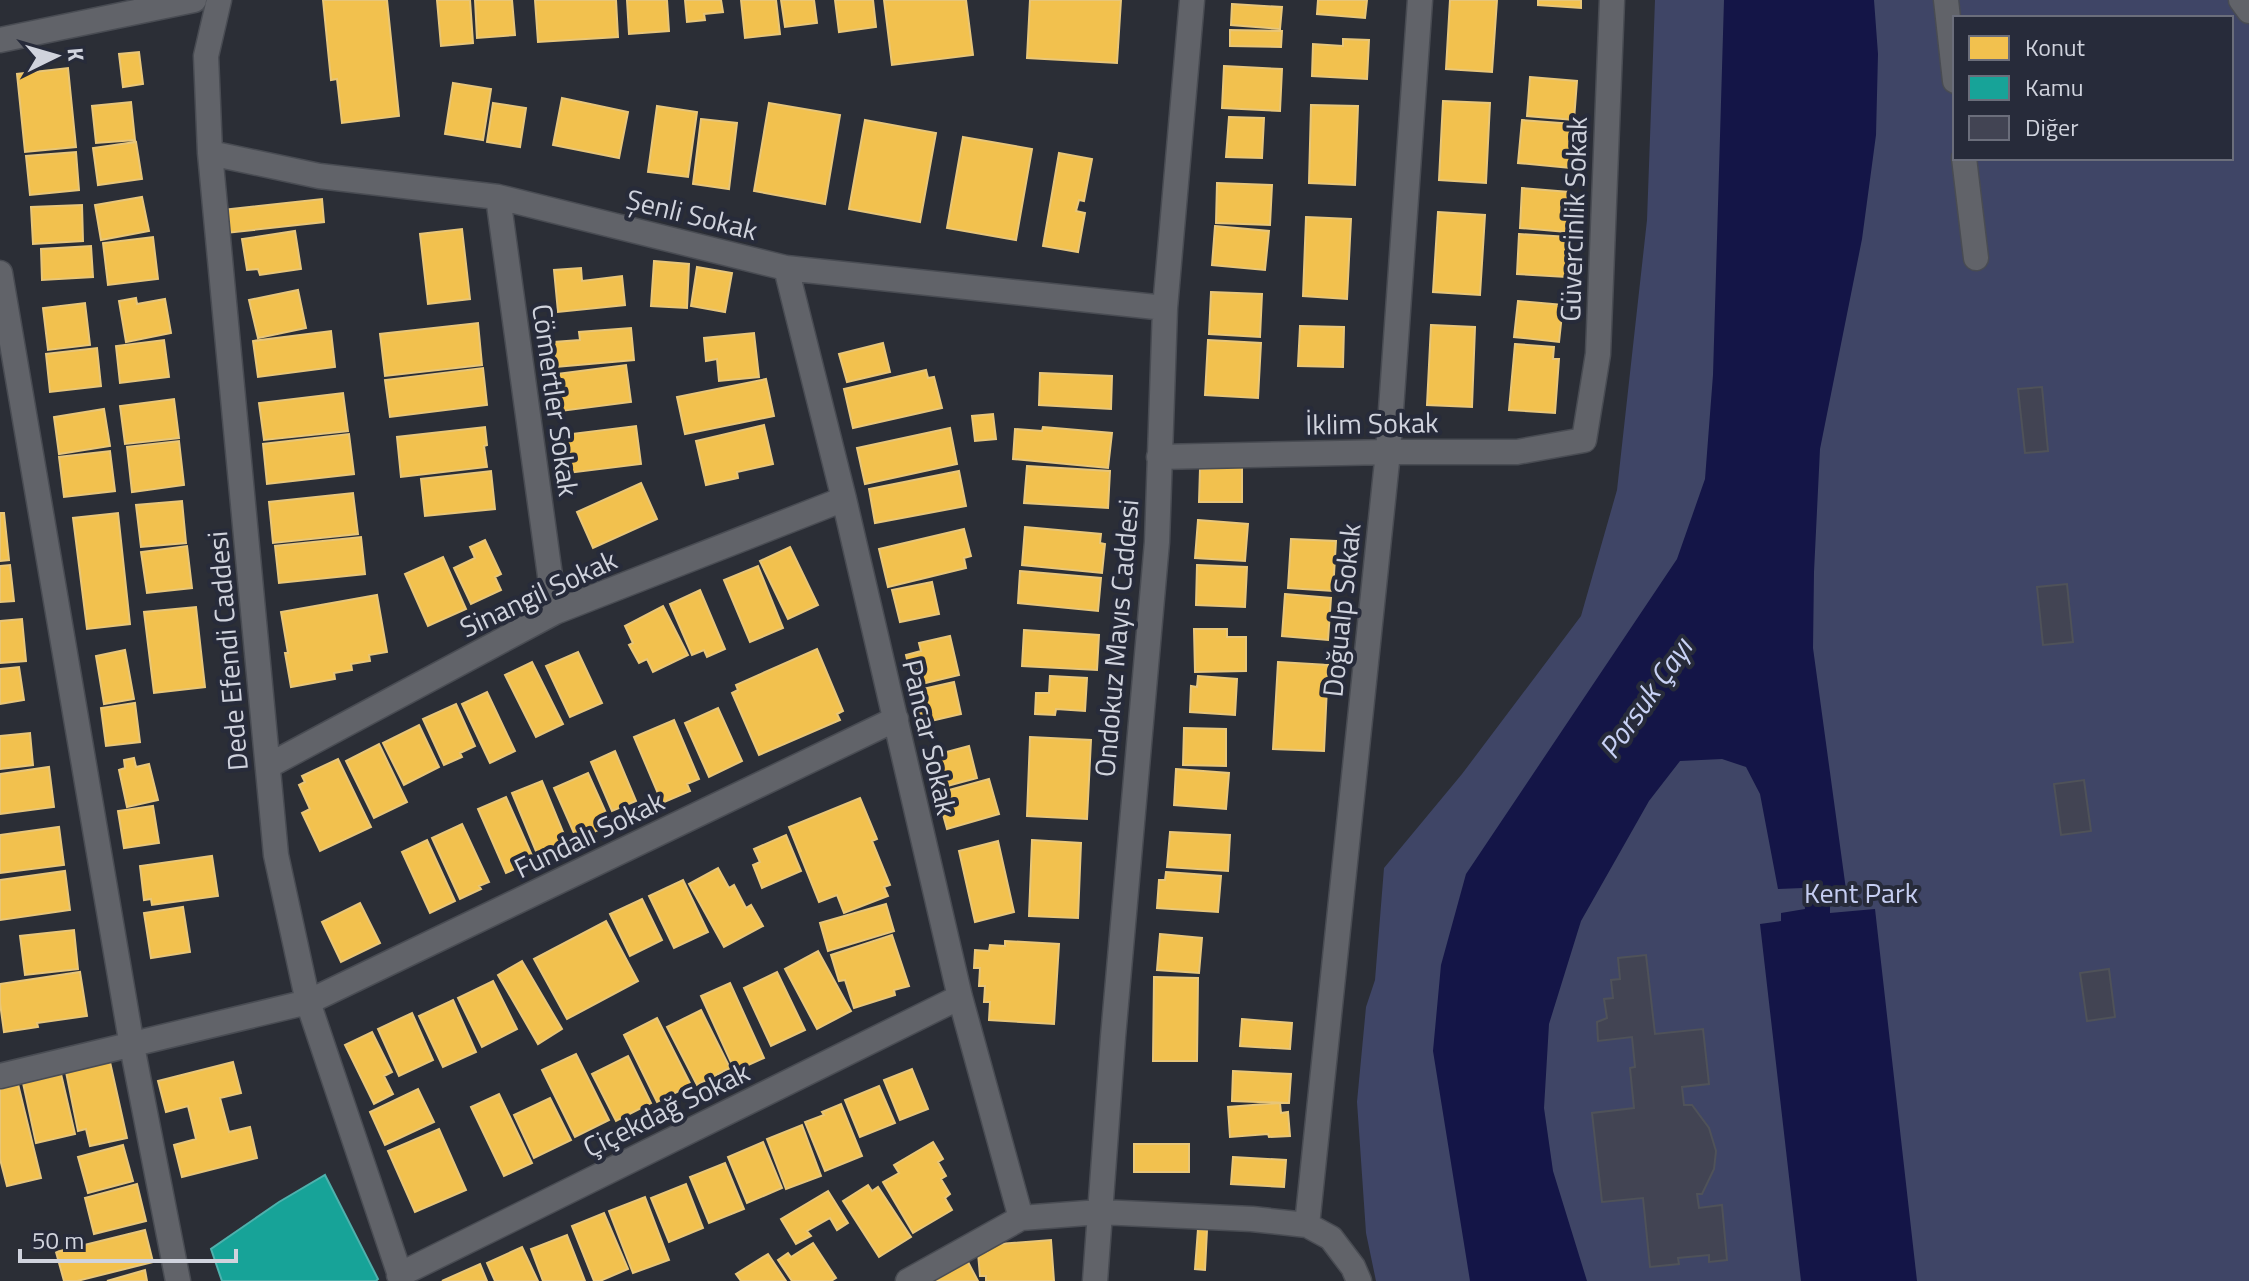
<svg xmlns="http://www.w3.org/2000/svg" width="2249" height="1281" font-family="'Titillium Web',sans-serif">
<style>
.green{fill:#3f4566;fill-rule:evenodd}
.water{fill:#141547}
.homes{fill:#f2c14e;stroke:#e8c679;stroke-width:2}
.public{fill:#17a398;stroke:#4eb1ad;stroke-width:2}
.building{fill:#424453;stroke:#4f5259;stroke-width:2}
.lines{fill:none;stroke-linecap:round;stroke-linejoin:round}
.street-casing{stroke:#494c53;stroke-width:27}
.street{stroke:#616369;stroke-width:24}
.labels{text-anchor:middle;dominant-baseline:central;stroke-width:8;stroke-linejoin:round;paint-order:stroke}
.street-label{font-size:28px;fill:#d0d3dd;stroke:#272b3a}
.park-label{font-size:28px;fill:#c5cdf1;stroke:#272b3a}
.water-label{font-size:30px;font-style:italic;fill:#c8d1f5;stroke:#272b3a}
</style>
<rect width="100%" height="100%" fill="#2b2e36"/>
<path class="green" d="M1655 0H2249V1281H1376L1366 1233 1357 1102 1366 1007 1375 980 1384 868 1462 774 1581 616 1617 490 1647 220ZM1955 18H2231V158H1955Z"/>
<path class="water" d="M1724 0H1874L1878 54 1876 135 1862 239 1820 449 1814 572 1813 648 1847 897 1830 898V913L1875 909 1917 1281H1801L1760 924 1781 921V913L1805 909 1803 888 1778 889 1760 794 1746 767 1722 759 1680 761 1649 801 1581 921 1549 1024 1544 1108 1553 1171 1587 1281H1470L1433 1051 1441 965 1466 874 1677 559 1705 479 1713 375Z"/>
<path class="homes" d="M323 0H387L399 116 342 123 337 79 331 80Z
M437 0H470L473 43 441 46Z
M475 0H512L515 35 477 38Z
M535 0H616L618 37 538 42Z
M627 0H667L669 31 629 34Z
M685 0H721L723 12 704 14 705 20 687 22Z
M741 0H776L780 34 745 38Z
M781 0H814L817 23 785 27Z
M835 0H873L876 27 839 32Z
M884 0H966L973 55 892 65Z
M1030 0H1121L1117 63 1027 58Z
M1318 0H1367L1365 18 1317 14Z
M1450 0H1497L1492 72 1446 69Z
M1538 0H1581V8L1538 5Z
M1232 4 1282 7 1280 29 1231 25Z
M1230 30 1282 31 1281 47 1230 46Z
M1343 39 1369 40 1367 79 1312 76 1313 44 1343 46Z
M139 52 143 84 123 87 119 54Z
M1224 66 1282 69 1280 111 1222 108Z
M68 68 76 147 25 152 17 74Z
M1530 77 1577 81 1574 120 1527 116Z
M453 83 491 89 483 140 445 134Z
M562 98 628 112 619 158 553 145Z
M1443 101 1490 103 1486 183 1439 180Z
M131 102 135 140 96 143 92 106Z
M493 103 526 108 520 147 487 142Z
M769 103 840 115 825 204 754 191Z
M1311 105 1358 106 1355 185 1309 183Z
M657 106 697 112 688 177 648 172Z
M1229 117 1264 118 1262 158 1226 157Z
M701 119 737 123 729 189 693 184Z
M865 120 936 133 920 222 849 209Z
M1522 120 1573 124 1570 168 1518 163Z
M963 137 1032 149 1016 240 947 228Z
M136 142 142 179 98 185 93 148Z
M76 152 79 190 30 195 26 156Z
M1059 153 1092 159 1084 201 1079 200 1076 211 1085 213 1078 252 1043 246Z
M1217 183 1272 185 1270 225 1216 223Z
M1522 188 1569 192 1566 232 1520 228Z
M142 197 149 231 101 240 95 205Z
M322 199 324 222 226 233 223 210Z
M82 205 83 241 33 244 31 207Z
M1438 212 1485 215 1480 295 1433 292Z
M1306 217 1351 219 1347 299 1303 296Z
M1215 226 1269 231 1265 270 1212 265Z
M462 229 470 299 428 304 420 234Z
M295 231 301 269 260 275 258 269 247 270 242 239Z
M1519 234 1569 237 1566 277 1517 274Z
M153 237 158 279 108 285 103 243Z
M91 246 93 277 42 280 41 249Z
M654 261 689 264 687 308 651 306Z
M697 267 732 273 725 312 691 306Z
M581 268 582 281 622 276 625 305 558 312 554 270Z
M298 290 306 328 258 338 249 300Z
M1211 292 1262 294 1260 337 1209 334Z
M136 298 137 304 165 299 171 333 126 342 119 301Z
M1518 301 1563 305 1559 342 1514 337Z
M85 303 90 345 48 350 43 308Z
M478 323 482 365 385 376 380 334Z
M1431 325 1475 327 1472 407 1427 405Z
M1300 326 1344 327 1343 367 1298 366Z
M631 328 634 360 556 367 554 342 580 340 579 332Z
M331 331 335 367 258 377 253 341Z
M754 333 759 377 719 381 717 359 706 361 704 338Z
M164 340 169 377 120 383 116 346Z
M1208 340 1261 343 1258 398 1205 395Z
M883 343 890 372 847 382 839 354Z
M1515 344 1554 347 1553 359H1559L1555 413 1509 410Z
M97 348 101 386 50 392 46 354Z
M626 365 631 402 561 411 556 374Z
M483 368 487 405 390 417 385 380Z
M926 370 928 378 934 377 942 408 853 428 844 389Z
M1040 373 1112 376 1111 409 1039 405Z
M766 379 774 416 685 434 677 397Z
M343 393 348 431 264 440 259 403Z
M174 399 179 438 125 444 120 406Z
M104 409 110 446 59 454 54 417Z
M993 414 996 439 975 441 972 416Z
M764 425 773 464 737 472 738 478 706 485 696 441Z
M636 426 641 464 568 473 563 435Z
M485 427 487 445 484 446 487 467 401 477 397 437Z
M1043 427 1112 433 1108 468 1013 459 1015 429 1042 431Z
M950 428 957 464 865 484 857 448Z
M349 434 354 474 267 484 263 444Z
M179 441 184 485 132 492 127 447Z
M110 451 115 491 64 497 59 457Z
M1209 462H1242V502H1199L1200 469H1209Z
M1027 466 1110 471 1108 508 1024 503Z
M491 471 495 509 425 516 421 479Z
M959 471 966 506 875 523 869 489Z
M641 483 657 519 593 548 577 512Z
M353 493 358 534 273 543 269 502Z
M182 501 186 543 141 547 136 505Z
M0 513H4L9 560 0 561Z
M118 513 130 624 87 629 73 518Z
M1198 520 1248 524 1245 561 1195 558Z
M1025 527 1101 534 1100 543 1105 544 1102 573 1022 565Z
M964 529 971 556 964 558 966 568 888 587 879 549Z
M361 537 365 574 279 583 275 546Z
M1291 539 1336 541 1333 591 1288 588Z
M485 540 501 574 495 577 501 590 471 604 454 568 475 558 470 547Z
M187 546 192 588 147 593 141 552Z
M790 547 818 605 788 619 760 561Z
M443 557 466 609 428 626 405 574Z
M10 565 14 601 0 602V566Z
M1197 565 1247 567 1245 607 1196 605Z
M758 566 783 628 750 642 724 580Z
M1020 571 1101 578 1098 611 1018 603Z
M932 582 939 614 900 622 892 590Z
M700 590 725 649 707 657 704 650 692 655 670 604Z
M1285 594 1331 598 1328 640 1282 636Z
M377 595 387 652 369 655 370 661 351 664 352 670 334 673 335 679 291 687 285 653H288L281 612Z
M663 606 688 655 653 672 647 659 639 663 629 645 633 643 625 626Z
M196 607 205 687 154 693 144 612Z
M22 619 26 661 0 663V621Z
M1194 629H1227V637H1246V671L1195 672Z
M1024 630 1099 635 1097 670 1022 666Z
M950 636 959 675 913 686 906 655 921 651 919 643Z
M817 649 843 711 837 714 840 720 759 755 732 693 738 690 736 685Z
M125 650 134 699 104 704 96 656Z
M578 652 602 703 570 717 546 666Z
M532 662 563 724 536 737 505 675Z
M1278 662 1328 665 1324 751 1273 749Z
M19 667 24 700 0 704V669Z
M1050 676 1087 678 1085 711 1056 709 1055 715 1035 714 1036 693H1049Z
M1198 676 1237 679 1235 715 1190 712 1191 686 1197 687Z
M954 682 961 714 922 723 914 691Z
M487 692 515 751 490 763 462 704Z
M135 703 140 742 106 746 101 708Z
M456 704 475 746 460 753 462 757 444 765 423 719Z
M718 708 742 761 709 777 685 723Z
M674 720 699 779 687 784 690 791 662 803 634 737Z
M419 725 439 767 404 785 383 743Z
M1184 728 1226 729V766L1183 765Z
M30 733 33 765 0 769V736Z
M1030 737 1091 740 1087 819 1027 816Z
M379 744 407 802 374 818 346 761Z
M969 746 977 778 936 789 928 757Z
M615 751 636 801 612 811 591 762Z
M134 758 136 767 149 764 158 800 127 807 119 770 125 768 124 760Z
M338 759 371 827 320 851 302 813 310 809 299 785 305 782 302 776Z
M49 767 54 807 0 814V774Z
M1176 769 1229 773 1226 809 1174 805Z
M588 773 611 824 577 840 554 788Z
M989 779 999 814 947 829 939 800 944 799 942 792Z
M542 781 570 849 540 861 512 793Z
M506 797 534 860 506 873 478 809Z
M860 798 877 839 872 841 890 885 884 887 888 896 844 913 837 895 819 902 789 827Z
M153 806 159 843 124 848 118 811Z
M462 824 489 882 479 886 481 889 460 899 432 838Z
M59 827 64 865 0 873V835Z
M1170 832 1230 835 1228 871 1167 867Z
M786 835 801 871 762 888 753 865 760 862 754 849Z
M427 840 455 901 430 913 402 852Z
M1032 840 1081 843 1078 918 1029 916Z
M998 841 1014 912 975 922 959 851Z
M212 856 218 896 152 905 151 899 144 900 140 866Z
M718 868 729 888 734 885 746 908 751 905 763 926 724 947 689 884Z
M65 871 70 910 0 920V880Z
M1166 872 1221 876 1218 912 1157 908 1159 880H1165Z
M683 880 708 932 674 948 649 896Z
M642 899 662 940 630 956 610 914Z
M360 903 380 943 341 962 322 922Z
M886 904 894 931 828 951 820 923Z
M183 907 190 952 151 958 144 913Z
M606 921 638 981 567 1019 534 959Z
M74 930 78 969 25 975 20 936Z
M1160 934 1202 938 1199 973 1157 970Z
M892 935 909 986 894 990 895 995 854 1008 845 980 839 981 831 955Z
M1005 941 1059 944 1054 1024 989 1020 990 1002H984L985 986H979L980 968H974L975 950 989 951 990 945 1005 946Z
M818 951 851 1011 817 1029 785 969Z
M522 961 562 1029 538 1044 498 975Z
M80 972 87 1016 37 1023 38 1027 4 1032 0 1003V984Z
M777 972 805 1030 771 1046 744 988Z
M1154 977 1198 978 1197 1061H1153Z
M493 981 517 1029 482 1047 458 998Z
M730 983 764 1058 735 1071 701 996Z
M453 1000 476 1052 443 1067 419 1016Z
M701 1010 730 1068 697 1085 667 1027Z
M412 1013 433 1060 399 1076 378 1029Z
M657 1018 691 1085 657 1102 624 1035Z
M1242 1019 1292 1023 1290 1049 1240 1046Z
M372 1032 392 1072 384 1076 393 1094 374 1104 345 1045Z
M576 1054 609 1120 575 1137 542 1070Z
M628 1056 651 1103 616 1121 592 1074Z
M110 1062 127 1138 90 1146 86 1129 78 1131 66 1072Z
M233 1062 241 1093 220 1098 229 1132 250 1127 257 1158 182 1177 174 1145 196 1139 188 1106 166 1112 158 1081Z
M912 1069 928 1109 900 1120 884 1080Z
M1233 1071 1291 1074 1289 1103 1232 1101Z
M61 1074 75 1134 36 1143 23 1083Z
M18 1084 41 1178 7 1186 0 1159V1089Z
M879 1086 895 1123 860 1137 845 1100Z
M418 1089 434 1122 385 1145 370 1112Z
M499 1094 532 1163 504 1176 471 1107Z
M550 1098 571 1140 534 1158 514 1115Z
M1280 1103 1281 1113 1288 1112 1290 1136 1269 1137 1268 1134 1230 1137 1228 1107Z
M841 1104 862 1156 825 1171 805 1122 824 1115 822 1112Z
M802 1125 821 1176 786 1189 767 1139Z
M439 1129 466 1190 415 1212 388 1151Z
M763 1142 782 1188 747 1203 728 1157Z
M933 1142 943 1159 938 1162 946 1176 941 1179 950 1194 945 1198 952 1210 913 1233 883 1182 899 1173 894 1165Z
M1134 1144H1189V1172H1134Z
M123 1145 133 1181 88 1193 78 1157Z
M1233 1157 1286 1160 1284 1187 1231 1184Z
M725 1163 744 1209 709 1223 690 1177Z
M137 1184 146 1221 94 1234 85 1198Z
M686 1184 703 1228 669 1242 651 1198Z
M868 1185 872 1191 878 1187 911 1237 879 1257 843 1201Z
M828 1191 848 1223 837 1230 830 1218 807 1231 811 1236 796 1244 781 1219Z
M645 1197 669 1260 633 1273 609 1211Z
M604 1213 628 1269 600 1281H594L572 1226Z
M1198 1229 1207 1230 1205 1270 1195 1269Z
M145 1230 153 1262 77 1281H64L56 1252Z
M567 1235 585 1281H543L531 1249Z
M1051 1240 1054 1281H986V1276H980L978 1253 987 1252V1245Z
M813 1243 836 1278 831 1281H792L778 1260 788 1253 791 1257Z
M522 1247 538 1281H495L487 1263Z
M768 1254 786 1281H741L736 1274Z
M968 1262 978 1281H931V1280Z
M480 1264 487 1281H442Z
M145 1270 147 1281H107Z"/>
<path class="public" d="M325 1175 378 1279 376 1281H222L211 1249 279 1202Z"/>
<path class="building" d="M2042 387 2048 451 2025 453 2018 389Z
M2067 584 2073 642 2043 645 2037 587Z
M2084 780 2091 831 2061 835 2054 784Z
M1646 955 1655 1034 1703 1029 1709 1084 1682 1087 1684 1105H1692L1709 1128 1716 1151 1714 1169 1702 1194H1697L1699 1208 1722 1205 1727 1260 1709 1262V1255L1678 1258 1679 1264 1650 1267 1643 1198 1602 1202 1592 1113 1634 1108 1630 1068 1635 1067 1632 1037 1598 1041 1597 1022 1607 1018 1604 999 1613 998 1611 980 1620 979 1618 958Z
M2109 969 2115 1017 2087 1021 2080 973Z"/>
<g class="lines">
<defs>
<path id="street" d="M219 0 206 56 210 153 276 855 308 1002 402 1281
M1946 0 1955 81
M2241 0 2249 11
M0 40 194 0
M210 153 319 176 498 197 786 268 1165 308
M1964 158 1976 258
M498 197 555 612
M786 268 844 499 960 997 1021 1218
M0 273 132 1046 178 1281
M1159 457 1388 452H1517L1584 440 1598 354 1612 0
M268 766 555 612 844 499
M0 1076 308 1002 896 719
M1307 1225 1388 452 1420 0
M399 1275 960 997
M908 1281 1021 1218 1100 1212 1252 1219 1307 1225 1331 1238 1353 1267 1359 1281
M1095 1281 1113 1037 1157 542 1165 308 1192 0"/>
</defs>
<use href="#street" class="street-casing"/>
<use href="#street" class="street"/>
</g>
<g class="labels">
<g class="street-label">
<text transform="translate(692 214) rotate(14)">Şenli Sokak</text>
<text transform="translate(1573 219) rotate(-88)">Güvercinlik Sokak</text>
<text transform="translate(556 400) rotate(82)">Cömertler Sokak</text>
<text transform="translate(1372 423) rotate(-1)">İklim Sokak</text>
<text transform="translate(538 593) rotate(-25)">Sinangil Sokak</text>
<text transform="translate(1341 610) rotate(-84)">Doğualp Sokak</text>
<text transform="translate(1116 638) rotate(-85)">Ondokuz Mayıs Caddesi</text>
<text transform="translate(227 651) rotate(-95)">Dede Efendi Caddesi</text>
<text transform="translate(930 737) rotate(77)">Pancar Sokak</text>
<text transform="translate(589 834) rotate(-26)">Fundalı Sokak</text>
<text transform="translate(666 1109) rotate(-26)">Çiçekdağ Sokak</text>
</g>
<g class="park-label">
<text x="1861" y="892">Kent Park</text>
</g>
<g class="water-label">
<text transform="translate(1645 698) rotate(-55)">Porsuk Çayı</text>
</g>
</g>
<rect x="1953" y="16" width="280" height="144" fill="#272b3a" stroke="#6b6e7b" stroke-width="2"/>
<rect x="1969" y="36" width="40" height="24" fill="#f2c14e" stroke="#6b6e7b" stroke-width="2"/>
<text x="2025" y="56" font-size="24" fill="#d0d3dd">Konut</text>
<rect x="1969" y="76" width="40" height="24" fill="#17a398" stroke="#6b6e7b" stroke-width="2"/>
<text x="2025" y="96" font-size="24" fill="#d0d3dd">Kamu</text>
<rect x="1969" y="116" width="40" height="24" fill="#424453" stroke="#6b6e7b" stroke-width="2"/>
<text x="2025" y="136" font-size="24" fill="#d0d3dd">Diğer</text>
<g transform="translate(56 56) rotate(85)" stroke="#272b3a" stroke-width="6" paint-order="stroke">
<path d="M0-6L14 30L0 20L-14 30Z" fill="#d0d3dd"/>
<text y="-12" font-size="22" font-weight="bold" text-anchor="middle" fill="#d0d3dd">K</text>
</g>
<path d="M20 1249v12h216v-12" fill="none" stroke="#d0d3dd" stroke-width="4"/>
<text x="32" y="1249" font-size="24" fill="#d0d3dd" stroke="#272b3a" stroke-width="6" paint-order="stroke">50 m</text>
</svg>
